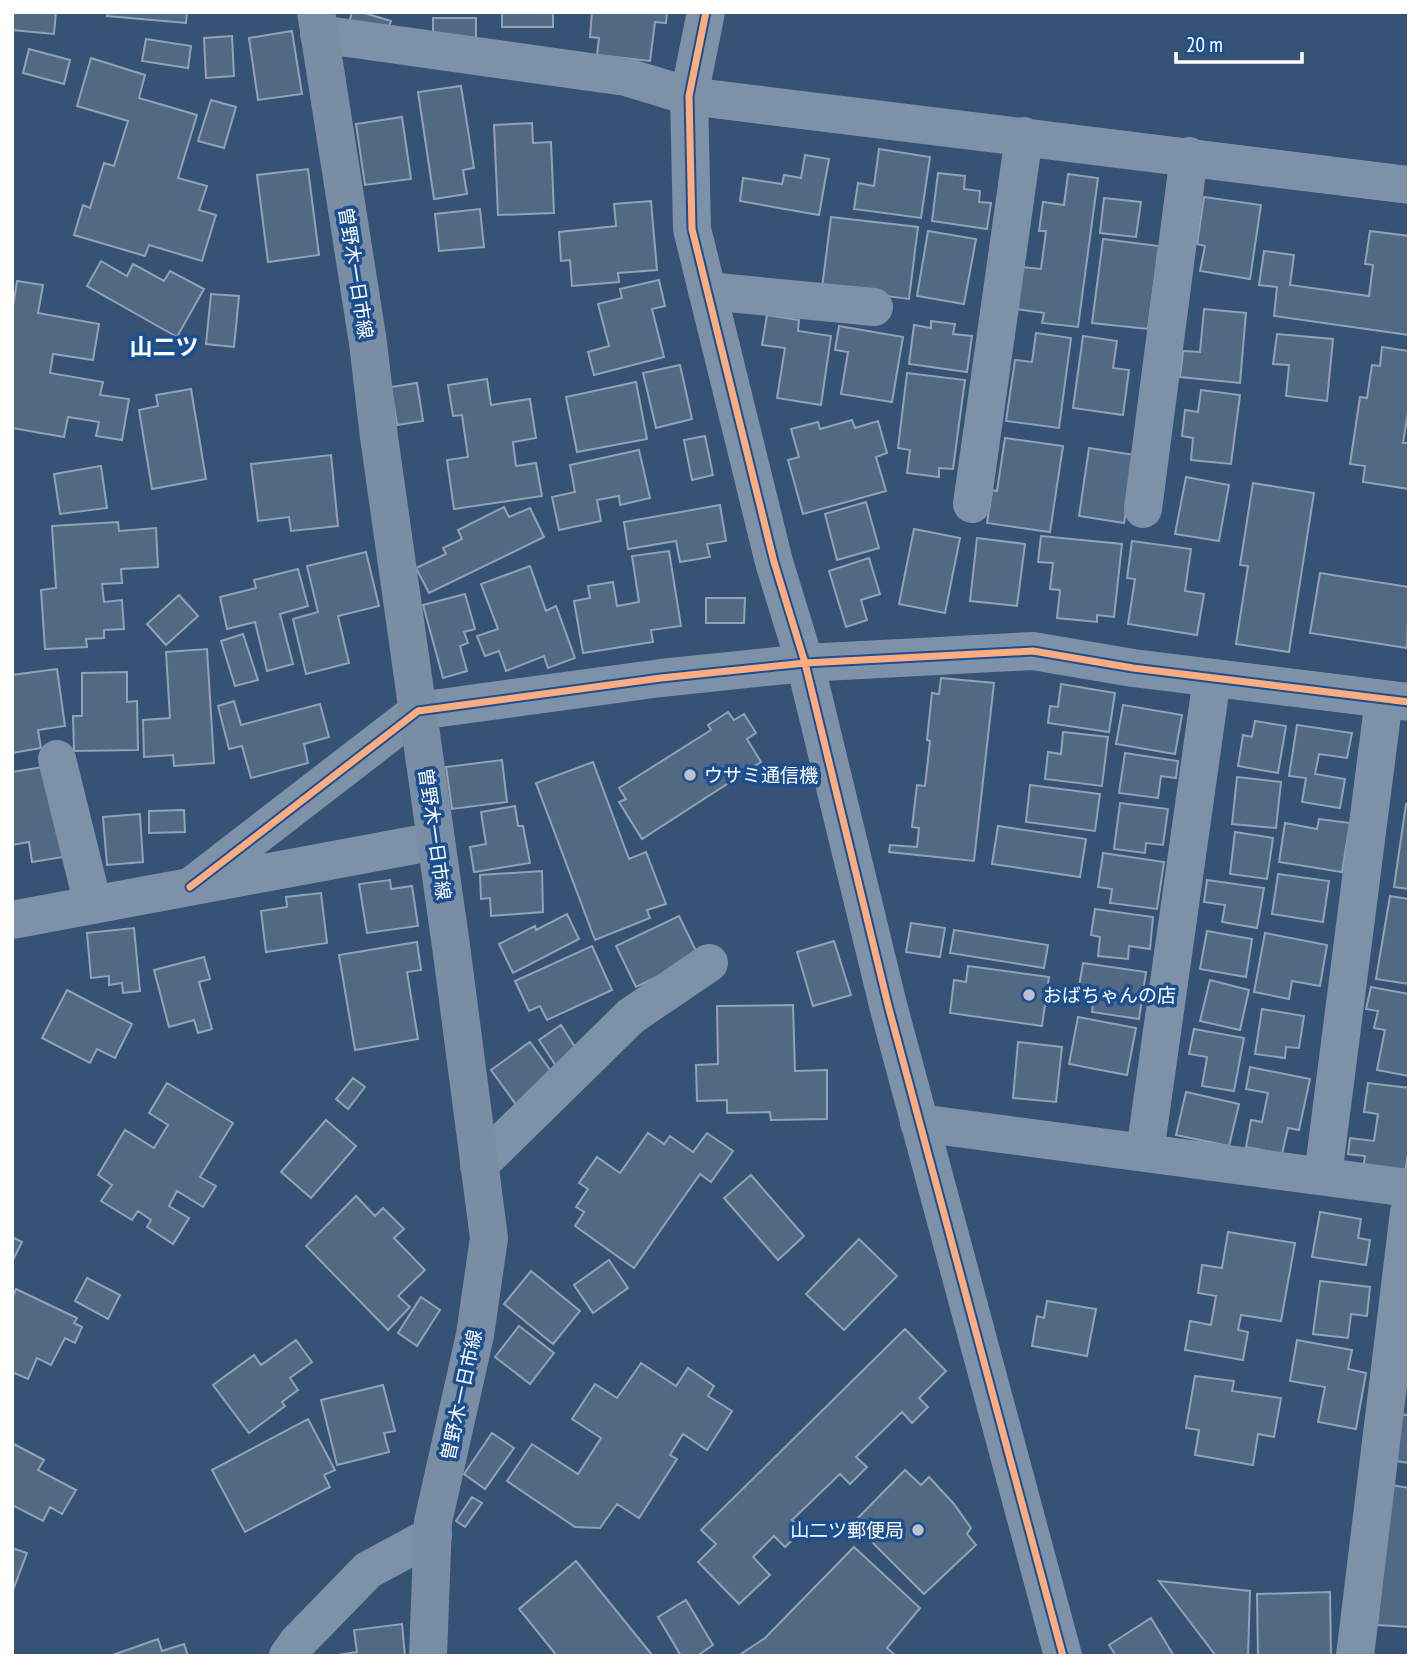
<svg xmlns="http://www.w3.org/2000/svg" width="1421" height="1668" font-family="'PT Sans Narrow','Noto Sans JP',sans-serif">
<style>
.building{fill:#526984;stroke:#92a2b6;stroke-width:2}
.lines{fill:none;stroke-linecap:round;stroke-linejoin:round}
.minor{stroke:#7d92a8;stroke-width:38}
.tertiary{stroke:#7d92a8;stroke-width:38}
.secondary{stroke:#798da4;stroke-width:38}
.cycleway-casing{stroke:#1b4f8f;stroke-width:11}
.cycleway{stroke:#ffac80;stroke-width:7}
.poi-dot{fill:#b9c2ce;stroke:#1b4f8f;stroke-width:2.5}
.labels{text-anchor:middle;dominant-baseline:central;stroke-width:7;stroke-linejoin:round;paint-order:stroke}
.street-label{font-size:19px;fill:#fff;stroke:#1b4f8f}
.poi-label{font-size:19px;fill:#fff;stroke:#1b4f8f;text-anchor:start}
.quarter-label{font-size:23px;font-weight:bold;fill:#fff;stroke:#1b4f8f}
</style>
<rect width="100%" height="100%" fill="#365274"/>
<path class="building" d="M12 12H56L54 34 12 30Z
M108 12H187L186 23 107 16Z
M352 12H361L391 21 386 37 348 27Z
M502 12H553V27H502Z
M592 12H667L666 23 655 22 650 61 597 55 599 38 590 37Z
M433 18H476V46H433Z
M292 31 302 94 258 100 249 38Z
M232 36 234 76 206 78 204 38Z
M146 39 191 46 188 68 142 61Z
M29 49 70 60 64 84 23 73Z
M91 58 145 75 139 98 197 115 178 178 207 186 199 210 216 215 202 261 149 245 145 256 74 235 83 205 90 208 104 163 114 166 128 121 77 106Z
M461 86 474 168 463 170 467 194 434 199 418 92Z
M211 100 236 107 224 148 198 141Z
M402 117 411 179 365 185 356 124Z
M532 123 533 143 551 142 554 213 498 215 494 125Z
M879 149 930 157 921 218 854 209 858 183 874 186Z
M805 155 829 159 819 215 740 201 743 178 782 184 784 175 801 178Z
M308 169 319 255 268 262 257 175Z
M938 173 965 176 964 189 980 191 979 202 991 203 987 229 932 221Z
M1068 174 1098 178 1078 327 1042 323 1044 313 1016 309 1022 267 1041 269 1046 231H1039L1043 202 1064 205Z
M1204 197 1261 205 1250 279 1200 271 1205 246 1197 244Z
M1104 198 1141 202 1136 237 1100 233Z
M651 201 657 270 618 273 619 282 572 286 570 260 561 261 559 232 616 226 614 204Z
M480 209 484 247 439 251 435 214Z
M831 217 918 227 909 299 822 288Z
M928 231 976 239 964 304 917 296Z
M1370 231 1409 236V335L1274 316 1277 287 1259 285 1264 251 1294 255 1290 285 1369 296 1373 265 1365 264Z
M1103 239 1159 246 1148 329 1092 323Z
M101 261 127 276 133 264 164 281 170 271 204 289 177 337 87 286Z
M659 280 665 306 652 309 664 357 594 375 588 352 609 346 598 304 622 298 620 289Z
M17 281 43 285 38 313 99 324 93 360 53 354 50 373 103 382 100 395 129 399 122 440 96 436 99 422 68 417 64 437 12 428V313Z
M211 294 239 296 234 347 206 344Z
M1204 309 1246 313 1240 383 1180 377 1183 351 1200 352Z
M767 315 799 320 798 331 831 336 821 405 777 398 785 348 762 345Z
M931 321 955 324 953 334 972 336 967 372 909 364 914 325 931 328Z
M839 326 903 337 892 402 841 394 848 352 835 350Z
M1036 333 1071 338 1059 428 1006 421 1015 360 1032 362Z
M1277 334 1333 339 1327 401 1286 396 1289 365 1273 364Z
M1083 336 1117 341 1113 368 1129 370 1123 415 1073 408Z
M1382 347 1409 351V406L1403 443H1409V489L1363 482 1365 466 1350 464 1360 397 1367 398 1372 365 1380 366Z
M680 365 692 419 656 428 643 373Z
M907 373 965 380 953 469 939 468V477L907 473 910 450 898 448Z
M487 379 491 405 530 399 536 438 513 442 516 466 536 463 542 496 454 509 447 460 468 457 462 415 453 416 448 385Z
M636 382 647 439 577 452 566 397Z
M417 383 423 421 397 425 391 387Z
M191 389 206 479 152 489 139 410 158 406 156 395Z
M1201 390 1240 395 1231 464 1191 460 1193 438 1182 436 1185 410 1198 412Z
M852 420 855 428 878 421 887 453 876 457 886 491 803 514 788 460 799 457 791 429 818 422 820 429Z
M705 436 713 475 692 480 684 440Z
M1005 438 1063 446 1050 532 987 523 992 490 997 491Z
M1089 448 1135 455 1124 523 1079 516Z
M639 450 650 498 620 505 619 496 597 500 601 521 559 530 552 497 575 492 570 465Z
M331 455 338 526 291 531 289 517 258 521 251 464Z
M101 466 107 508 60 514 54 474Z
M1186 477 1229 485 1219 541 1175 534Z
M1253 483 1314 493 1289 652 1236 644 1248 566 1240 565Z
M866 502 879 548 837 560 825 514Z
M720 505 726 541 707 544 710 557 680 562 676 541 628 549 624 522Z
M504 507 509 517 530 508 544 537 429 593 416 568 446 554 443 548 462 539 458 530Z
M118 522 119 531 156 528 158 567 121 569 122 583 102 584 104 602 122 600 124 629 104 630V638L86 639 87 647 45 649 41 590 56 588 52 526Z
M914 529 960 538 945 613 899 604Z
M1041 536 1122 544 1114 617 1097 615V622L1057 618 1060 590 1050 589 1053 563 1038 562Z
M977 538 1025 544 1017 606 970 601Z
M1132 541 1191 549 1185 591 1204 594 1197 635 1128 624 1135 579 1127 578Z
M669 551 681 626 651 630 653 642 583 653 574 601 590 598 588 586 613 582 617 606 639 602 632 556Z
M366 552 379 606 338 616 349 663 306 674 293 619 318 612 307 566Z
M869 558 880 594 861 600 867 620 846 627 829 571Z
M530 566 546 611 556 606 575 658 548 668 544 656 506 671 499 651 485 656 477 636 498 629 481 584Z
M298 569 308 606 280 614 293 664 267 671 255 622 227 629 220 597 256 588 254 580Z
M1320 573 1409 587 1407 648 1310 633Z
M465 594 475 629 464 632 468 643 460 646 467 671 443 678 423 605Z
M179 595 198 616 166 645 147 624Z
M706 598H745L744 623H706Z
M243 634 258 680 235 686 221 641Z
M207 649 214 763 174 766 173 755 144 757 143 720 170 718 166 652Z
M57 669 65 726 38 730 41 748 12 753V675Z
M127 672V702L137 701 138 750 74 751 73 716H82V673Z
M941 678 994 683 974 861 889 852 890 845 917 847 919 828 912 827 917 785 925 786 930 741 927 740 932 693 939 694Z
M1061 684 1115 693 1109 732 1048 723 1050 706 1058 707Z
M234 701 241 725 320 704 329 737 304 744 308 763 251 778 242 746 229 749 218 706Z
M1123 705 1182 715 1175 754 1116 744Z
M728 712 734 720 744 714 756 733 747 739 761 762 642 839 619 802 626 799 619 788 711 730 708 725Z
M1255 721 1286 726 1278 773 1238 766 1243 735 1252 737Z
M1297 725 1352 733 1347 758 1319 754 1315 774 1345 779 1340 808 1302 802 1306 778 1289 776Z
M1063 732 1108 737 1102 786 1045 779 1048 752 1061 754Z
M1125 753 1178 761 1176 778 1161 776 1158 798 1119 793Z
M502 760 507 802 452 809 446 767Z
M593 762 629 859 646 852 666 904 647 910 650 918 595 940 536 783Z
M55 765 69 856 32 862 29 842 12 845V772Z
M1237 777 1281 782 1276 828 1232 824Z
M1030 785 1100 794 1095 831 1026 822Z
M1120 803 1168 809 1163 845 1146 843 1145 853 1114 849Z
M1406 804H1409V889L1394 887Z
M515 806 518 826H523L530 863 474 872 470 847 486 844 481 812Z
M184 810 185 832 149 833V811Z
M140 814 143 862 107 865 103 817Z
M1319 819 1350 823 1342 872 1279 862 1285 823 1317 829Z
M998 826 1086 839 1080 877 992 864Z
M1235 832 1273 838 1267 879 1230 874Z
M1103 853 1164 862 1157 909 1110 903 1112 889 1098 887Z
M542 871 543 912 491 916 490 898 481 899 480 875Z
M1278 874 1329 881 1323 922 1272 914Z
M390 880 391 889 412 886 418 926 367 933 359 884Z
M1207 880 1264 888 1257 928 1222 922 1225 905 1204 902Z
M321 893 327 943 266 952 261 911 287 907 286 897Z
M1390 896 1409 899V984L1376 979Z
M1095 909 1153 917 1150 949 1129 946 1128 959 1098 956 1100 937 1091 935Z
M567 914 579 939 513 973 499 944 535 926 536 930Z
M679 916 699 957 636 987 616 946Z
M911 923 945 928 940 957 906 952Z
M134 928 140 991 123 993 122 983 109 985V976L91 978 87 933Z
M954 930 1048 945 1044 968 950 953Z
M1207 931 1252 939 1246 977 1200 969Z
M1265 933 1327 945 1320 986 1292 981 1289 999 1254 992Z
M834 941 851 995 813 1006 797 952Z
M417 942 421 970 407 972 418 1039 355 1050 339 955Z
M592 946 612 990 547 1020 540 1006 529 1011 515 981Z
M204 957 210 979 199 982 212 1029 198 1033 194 1020 169 1027 154 970Z
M1083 963 1146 972 1139 1019 1092 1012 1094 994 1078 992Z
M968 966 1049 977 1042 1026 950 1013 954 980 966 982Z
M1210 980 1249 990 1240 1030 1200 1021Z
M1371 987 1409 994V1076L1377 1070 1385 1030 1374 1028 1378 1011 1366 1009Z
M67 990 132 1024 115 1058 97 1049 90 1063 42 1038Z
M793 1005 795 1071 827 1070V1119L771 1120 770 1112 727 1113V1100L697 1101 696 1065 718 1064 717 1006Z
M1262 1009 1304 1016 1299 1048 1286 1047 1285 1058 1255 1054Z
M1078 1017 1136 1028 1127 1075 1069 1064Z
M561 1025 580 1055 558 1069 539 1040Z
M1194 1029 1244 1038 1234 1091 1202 1086 1207 1057 1189 1054Z
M530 1042 556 1078 517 1106 491 1070Z
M1018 1042 1062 1047 1056 1102 1013 1098Z
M1250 1067 1310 1079 1299 1130 1288 1128 1282 1154 1246 1147 1251 1120 1262 1122 1268 1093 1246 1089Z
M353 1078 365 1087 348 1109 336 1099Z
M167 1083 233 1123 200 1177 216 1186 203 1207 177 1191 169 1206 189 1218 173 1244 147 1227 151 1220 138 1211 132 1220 101 1201 112 1185 98 1175 125 1130 154 1148 168 1125 149 1113Z
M1368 1083 1409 1088V1147L1405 1174 1363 1169 1365 1156 1348 1154 1350 1138 1374 1141 1378 1114 1364 1112Z
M1186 1092 1239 1104 1229 1146 1176 1135Z
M326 1120 356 1146 311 1198 281 1172Z
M648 1133 664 1144 670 1136 693 1152 707 1133 733 1151 711 1182 700 1174 634 1268 575 1226 584 1212 576 1207 588 1189 579 1183 597 1157 620 1173Z
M751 1175 804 1236 778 1260 724 1198Z
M356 1196 375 1216 383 1208 404 1229 394 1238 425 1270 398 1296 410 1307 388 1330 306 1246Z
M1320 1212 1361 1219 1358 1238 1370 1240 1366 1265 1312 1257Z
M1228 1232 1295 1243 1281 1321 1241 1315 1238 1330 1248 1332 1243 1360 1185 1350 1190 1321 1211 1325 1216 1296 1198 1293 1202 1265 1222 1268Z
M12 1237 22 1242 12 1262Z
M859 1239 897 1276 844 1330 806 1294Z
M609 1260 628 1288 593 1313 574 1285Z
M531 1271 580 1311 553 1344 504 1304Z
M87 1278 120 1295 108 1319 75 1301Z
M1320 1281 1370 1287 1367 1316 1351 1314 1348 1338 1313 1334Z
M16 1289 77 1318 74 1323 82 1327 75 1343 65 1338 51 1365 37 1358 28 1379 12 1372V1298Z
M421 1297 440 1310 417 1346 398 1333Z
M1047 1301 1096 1309 1087 1356 1032 1346 1037 1316 1044 1318Z
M519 1326 554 1353 530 1384 495 1357Z
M905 1329 946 1371 919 1398 928 1407 912 1423 902 1412 856 1457 867 1467 850 1484 840 1474 792 1520 802 1531 785 1547 774 1536 753 1557 770 1575 739 1604 698 1562 716 1544 701 1530Z
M296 1340 312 1362 290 1378 298 1390 282 1402 285 1406 249 1433 213 1385 254 1355 261 1365Z
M1297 1340 1352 1350 1348 1369 1366 1373 1356 1429 1318 1422 1325 1387 1290 1381Z
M641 1363 676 1386 688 1368 714 1386 708 1396 732 1411 707 1450 683 1434 670 1455 677 1459 639 1518 617 1504 600 1528 575 1527 507 1481 532 1444 578 1474 601 1438 572 1419 595 1384 617 1398Z
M1195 1376 1234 1381 1232 1391 1281 1398 1274 1437 1258 1434 1253 1465 1195 1455 1199 1430 1186 1428Z
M383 1385 395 1431 384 1433 389 1452 337 1465 321 1400Z
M1395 1414 1409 1415V1463L1389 1460Z
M308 1419 335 1470 324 1475 330 1487 245 1532 212 1470Z
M492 1433 514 1448 485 1489 464 1474Z
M12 1443 44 1460 38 1470 76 1490 62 1514 50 1507 43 1521 12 1505Z
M905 1470 921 1485 929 1477 954 1504 971 1528 967 1534 976 1545 924 1594 853 1523Z
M1392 1485 1409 1488V1627L1377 1625Z
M472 1497 482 1503 465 1527 456 1521Z
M854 1547 920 1608 887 1648 896 1656H738L765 1638Z
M12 1548 27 1553 13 1590H12Z
M576 1561 653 1656H557L519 1609Z
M1159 1581 1250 1591 1248 1656H1216Z
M1330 1592 1331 1656H1258L1257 1594Z
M686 1600 713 1645 697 1656H681L658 1617Z
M1151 1618 1174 1656H1116L1109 1645Z
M402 1624 405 1656H330L357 1652 354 1630Z
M158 1639 162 1651 184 1644 188 1656H110Z"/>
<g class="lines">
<path class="minor" d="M319 34 626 77 689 96 1409 185
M707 291 874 307
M972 504 1024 136
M1143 509 1189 156
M57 759 93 905
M190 887 418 711 661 678 805 663 1033 651 1133 668 1409 702
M12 920 436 841
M919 1123 1409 1188
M1145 1152 1212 678
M479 1165 631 1016 709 963
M1323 1176 1384 699
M288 1656 297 1643 368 1570 433 1535
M1355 1656 1409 1212"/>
<path class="tertiary" d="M706 12 689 96 692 229 774 562 805 663 888 1005 1063 1656"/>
<path class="secondary" d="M316 12 368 343 379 437 451 946 489 1238 475 1335 433 1522 428 1656"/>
<defs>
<path id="cycleway" d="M706 12 689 96 692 229 774 562 805 663 888 1005 1063 1656
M190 887 418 711 661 678 805 663 1033 651 1133 668 1409 702"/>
</defs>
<use href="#cycleway" class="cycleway-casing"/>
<use href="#cycleway" class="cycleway"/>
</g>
<g class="poi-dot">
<circle cx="690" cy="775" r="7"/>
<circle cx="1029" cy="995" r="7"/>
<circle cx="918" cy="1530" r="7"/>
</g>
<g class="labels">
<g class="street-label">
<text transform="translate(356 273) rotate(81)">曽野木一日市線</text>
<text transform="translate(435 834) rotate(82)">曽野木一日市線</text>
<text transform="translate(461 1395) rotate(-78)">曽野木一日市線</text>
</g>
<g class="poi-label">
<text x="704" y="775">ウサミ通信機</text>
<text x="1043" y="995">おばちゃんの店</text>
<text x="904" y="1530" text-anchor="end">山二ツ郵便局</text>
</g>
<g class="quarter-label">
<text x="164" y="346">山二ツ</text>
</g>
</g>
<rect width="1421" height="1668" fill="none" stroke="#ffffff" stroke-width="28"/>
<path d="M1176 52v10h126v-10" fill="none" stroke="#ffffff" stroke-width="3.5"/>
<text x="1186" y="52" font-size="21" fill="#ffffff" stroke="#1b4f8f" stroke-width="5" paint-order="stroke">20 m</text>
</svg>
